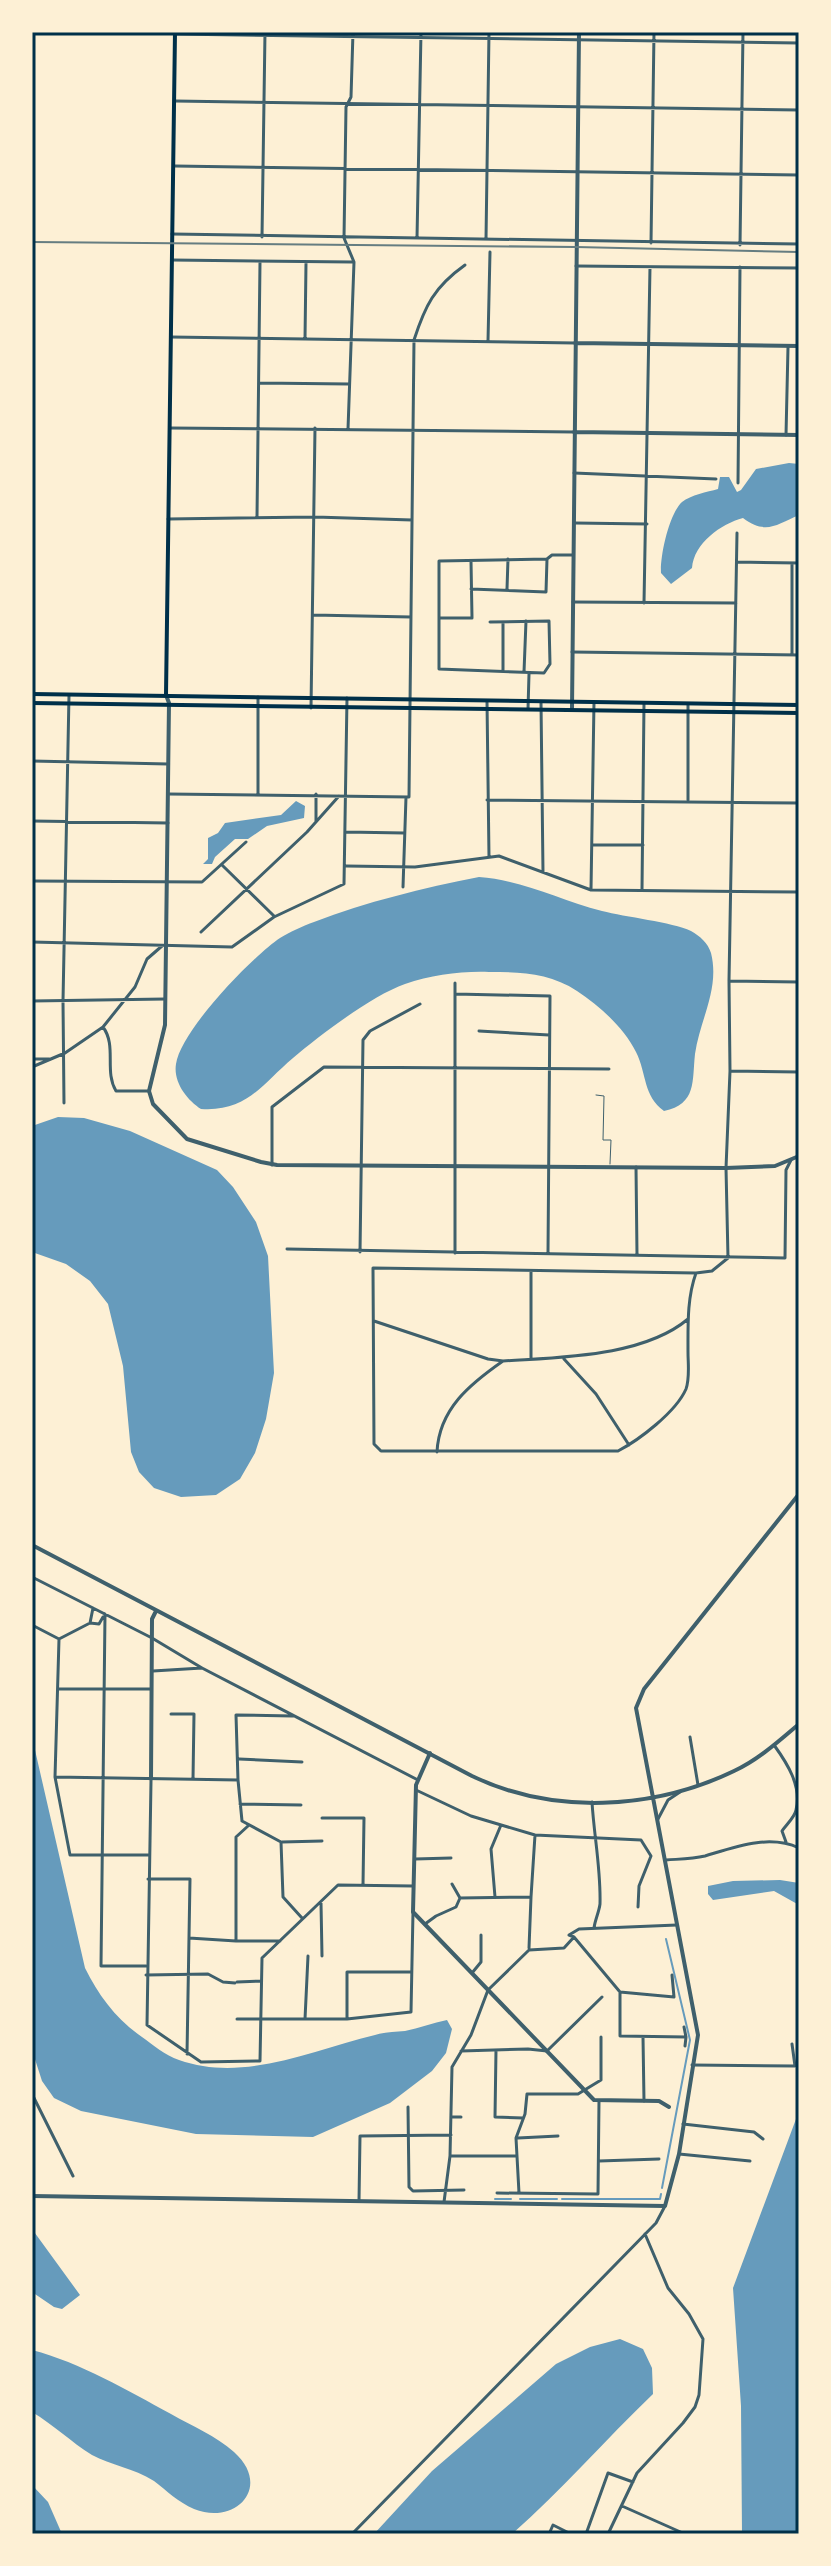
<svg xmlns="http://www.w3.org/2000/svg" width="831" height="2566" font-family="'Golos Text',sans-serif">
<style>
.water{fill:#669bbc}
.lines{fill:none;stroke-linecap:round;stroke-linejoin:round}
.stream{stroke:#669bbc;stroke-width:2}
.service{stroke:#3f606c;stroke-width:1}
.minor{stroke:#3f606c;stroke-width:3}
.tertiary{stroke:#3f606c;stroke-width:4}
.secondary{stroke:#003049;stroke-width:4}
.primary{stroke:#003049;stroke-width:4}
.rail{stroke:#657d81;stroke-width:2}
.neatline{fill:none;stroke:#003049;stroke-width:3}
</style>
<rect width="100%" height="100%" fill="#fdf0d5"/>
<path class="water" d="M789 463 799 464V515C776 525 766 535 743 518 721 524 694 543 692 568L671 584 661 573C660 556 669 514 682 502 691 495 707 492 718 489L720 477H729L737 492 741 490 756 469Z
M296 801 305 806 304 818 267 826 248 839H235L215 857 212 864H203L208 859V838L218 833 225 823 281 815Z
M479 877C522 880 560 900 602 911 625 917 672 922 691 931 700 936 708 943 711 953 720 989 700 1019 695 1054 692 1081 697 1104 664 1111 643 1096 647 1074 636 1052 624 1028 600 1006 577 991 550 973 521 972 489 972 461 971 432 975 405 984 373 995 320 1035 293 1058 261 1085 247 1112 201 1109 187 1100 173 1082 176 1064 181 1030 252 957 280 938 290 932 303 926 314 922 366 902 423 888 479 877Z
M58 1117 84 1118 130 1131 217 1170 233 1187 256 1222 268 1256 274 1373 266 1419 255 1453 240 1479 216 1495 181 1497 154 1488 139 1472 131 1452 123 1366 108 1304 90 1281 66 1264 32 1252V1126Z
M32 1737 85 1968C99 1996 116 2019 142 2037 153 2045 165 2055 179 2060 244 2083 312 2050 375 2035 385 2032 395 2032 405 2031 419 2028 433 2023 447 2020L452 2029 446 2053 432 2071 390 2103 313 2137 196 2134 81 2111 54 2098 42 2081 32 2050Z
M780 1880 799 1883V1905L774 1891 713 1900 708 1894V1886L733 1881Z
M799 2111V2534H742L741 2406 733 2288Z
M32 2229 80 2295 62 2309 54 2307 32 2292Z
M620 2339 643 2349 652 2368 653 2394C605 2440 562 2490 512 2534H374L432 2471 556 2364 590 2347Z
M32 2350C81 2363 127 2390 171 2414 192 2426 216 2436 234 2452 273 2487 235 2526 194 2509 178 2502 167 2491 154 2481 133 2468 111 2465 92 2455 71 2442 54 2425 32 2412Z
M32 2485 48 2502 62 2534H32Z"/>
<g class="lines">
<path class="stream" d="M662 2188 690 2040 666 1939
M495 2199H511
M520 2199H557
M562 2199H660L661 2194"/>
<path class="service" d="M596 1095 604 1096 603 1140H611L610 1164"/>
<path class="minor" d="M175 34 799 43
M175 101 799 110
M175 166 799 175
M172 234 799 244
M262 237 265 32
M417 238 421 32
M486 239 489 32
M651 243 654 32
M740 245 743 32
M172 260 352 262
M576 266 799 268
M171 337 575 343
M305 339 306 263
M488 341 490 252
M259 383 349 384
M170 428 574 432
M348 429 354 262 344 238 346 107 351 97 353 32
M786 435 788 347
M574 473 716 479
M738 483 740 267
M257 517 260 262
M168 519 315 517 412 520
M575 523 647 524
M737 562 799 563
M471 589 546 592 547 559
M507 589 508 559
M573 602 736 603
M644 603 650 267
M313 615 411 617
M440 618H472L471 561
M490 622 549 621 550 664 544 673 439 669V561L547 559 552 555H572
M572 652 799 655
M792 655V563
M503 671V623
M524 672 526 621
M487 701 489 857
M541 702 543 872
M688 704V800
M311 708 315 428
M528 709 529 674
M32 761 168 764
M168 794 409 797 414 340C425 306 434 287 465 265
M258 795V697
M487 800 799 803
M32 821 168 823
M316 821V794
M346 832 404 833
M592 845H643
M222 865 274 916
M346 866 415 867 499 856 591 890 799 892
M32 881 202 882 246 842
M403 887 406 797
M591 890 594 702
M642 890 644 703
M201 932 307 832 339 796
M32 942 232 947 274 917 344 884 347 698
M729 981 799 982
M455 994 550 996 548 1253
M32 1001 165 999
M103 1027C117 1046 104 1071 116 1091H149
M479 1031 549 1035
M32 1059H49
M32 1067 65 1053 103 1027 135 987 147 959 162 946
M731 1071 799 1072
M64 1103 63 1001 69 695
M272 1165V1107L324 1067 609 1069
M636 1167 637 1255
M287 1249 785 1258 786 1170 791 1160
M360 1252 363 1040 370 1031 420 1004
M455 1253V983
M696 1273C687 1298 688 1325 688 1352 688 1364 690 1378 686 1389 676 1412 639 1440 618 1451H381L374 1444 373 1268 696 1273 712 1271 728 1258 726 1168 730 1071 729 981 737 533
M374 1321 488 1359 503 1361C560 1357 643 1357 688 1319
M531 1359V1272
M564 1359 596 1394 629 1445
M437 1452C439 1409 470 1384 503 1361
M32 1577 152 1638 202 1668
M105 1614 101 1966H146
M90 1623 93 1608
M32 1625 59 1639
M59 1639 55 1777 70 1855H148
M59 1639 90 1623 99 1624 103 1617
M153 1671 202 1668 418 1780
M59 1689H151
M171 1714H194L193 1779
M690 1737 698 1785
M774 1745C787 1763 802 1786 796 1810 795 1817 786 1825 782 1831L786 1842
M239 1759 302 1762
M55 1777 238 1780 242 1821 281 1842 283 1897 302 1918
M238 1780 236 1715 292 1716
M151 1781 147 2025 201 2062 260 2061 262 1958 338 1885 413 1886
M416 1790 471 1816 535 1835 641 1840 651 1856 639 1886 638 1907
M592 1802C594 1836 601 1869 600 1904 599 1912 595 1920 594 1928
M240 1804 301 1805
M322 1818H364L363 1885
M658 1819 668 1800 680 1792
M248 1826 236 1837V1941H280
M282 1842 322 1841
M415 1859 451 1858
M666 1860C679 1859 692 1859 705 1856 735 1847 769 1834 799 1848
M148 1879H190L187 2054
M452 1884 460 1898
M495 1897 491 1849 501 1825
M531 1897 535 1835
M321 1903 322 1956
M425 1924 436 1916 456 1907 460 1898 531 1897 529 1948
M574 1937 620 1992 674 1997 672 1975
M189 1938 236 1941
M472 1973 481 1962V1935
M146 1975 208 1974 223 1982 235 1983
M237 1982 261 1981
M620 1992V2036L686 2037 685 2046
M237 2019H347L411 2012 413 1912
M305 2019 308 1956
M347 2019V1972H411
M684 2027 686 2037
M643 2037 644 2101
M496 2050 495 2117 523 2118
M461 2051 528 2049 547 2051 602 1997
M692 2065 795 2066 792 2044
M32 2094 73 2176
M408 2107 409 2187 413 2191 464 2190
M451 2117H461
M683 2124 754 2132 763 2139
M518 2138 558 2136
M679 2154 750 2161
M450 2156H517
M599 2161 659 2159
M497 2193 598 2194 599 2101
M519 2193 516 2138 525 2114 527 2094H578L601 2080V2037
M359 2201 360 2136 451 2135
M444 2202 450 2156 452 2067 471 2035 488 1990 529 1950 564 1948 574 1937 569 1935 579 1929 677 1925
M622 2506 685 2534
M352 2534 656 2223 665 2206
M549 2534 553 2525 571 2534
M586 2534 608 2473 633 2482
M608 2534 637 2473 683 2423 695 2407 699 2395 703 2339 689 2314 668 2288 645 2234"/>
<path class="tertiary" d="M575 343 799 346
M574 432 799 435
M166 695 169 703 165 1025 149 1091 153 1104 187 1139 261 1162 277 1165 726 1168 775 1166 799 1156
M572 709 579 32
M32 1545 472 1776C553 1815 653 1810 734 1771 758 1760 779 1741 799 1724
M430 1753 416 1785 413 1912 594 2100 659 2101 669 2107
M151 1779 152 1619 156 1611
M32 2196 665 2206 679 2154 698 2035 636 1708 644 1689 799 1494"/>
<path class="secondary" d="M166 695 175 32"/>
<path class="primary" d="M32 694 799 705
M32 703 799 713"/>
<path class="rail" d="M32 242 576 247 799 252"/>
</g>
<rect width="831" height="2566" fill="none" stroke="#fdf0d5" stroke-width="68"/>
<rect x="34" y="34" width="763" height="2498" class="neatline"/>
</svg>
